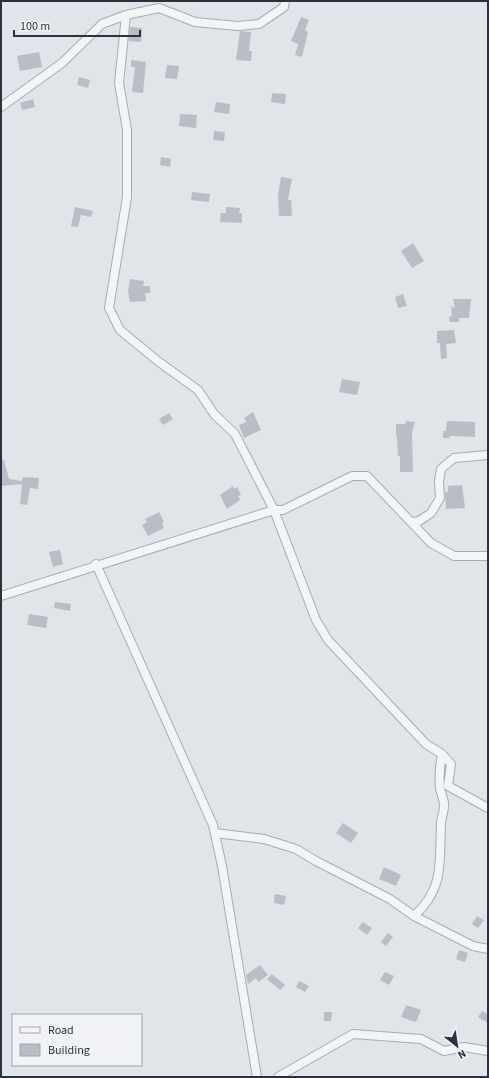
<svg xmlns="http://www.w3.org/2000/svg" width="489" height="1078" font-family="'Source Sans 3',sans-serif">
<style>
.building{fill:#b9bdc5}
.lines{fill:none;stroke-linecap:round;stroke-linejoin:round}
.street-casing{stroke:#a7abb2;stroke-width:10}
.street{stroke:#f3f4f7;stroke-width:8}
</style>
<rect width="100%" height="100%" fill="#e1e4e8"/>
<path class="building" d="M301 17 309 20 305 30 308 32 302 57 295 55 298 44 291 41Z
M130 27 142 28 141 42 129 41Z
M240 31 251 32 249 51H252L251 61 236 60Z
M39 52 42 67 20 71 17 56Z
M131 60 146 62 143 93 132 92 135 67H131Z
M167 65 179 66 177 79 165 78Z
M79 77 90 80 88 88 77 85Z
M272 93 286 94 285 104 271 102Z
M33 99 35 107 22 110 20 103Z
M216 102 230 104 229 114 214 112Z
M180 114 197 115 196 128 179 126Z
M214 131 225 132 224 141 213 140Z
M161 157 171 159 170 167 160 165Z
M281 177 292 179 288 200H291L292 216H279L278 195Z
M192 192 210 194 209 202 191 200Z
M75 207 93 211 91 217 81 215 78 227 71 226Z
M226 207 240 208 239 213H242V223L220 222 221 213H226Z
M413 243 424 261 412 268 401 251Z
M130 279 144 281 143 286H150V293H145L146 301 130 302 128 291Z
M403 294 407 306 398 308 395 297Z
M453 299H471L469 318H459V322H450L449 317 452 316 451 306 455 308Z
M454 330 456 343 446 344 447 358 441 359 440 343H437V331Z
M342 379 360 382 357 395 339 392Z
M253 412 261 430 244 438 239 425 246 422 244 418Z
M169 413 173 419 163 425 159 419Z
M406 421 415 422 412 432 413 472H400V456H398L397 437H396V424H405Z
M447 421 475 422V437L450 436V438H443V431H446Z
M1 460H4L9 479 22 481 23 477 39 478 38 489 30 488 27 505 20 504 22 484 1 486Z
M462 485 465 508 446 509 445 492H448V486Z
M233 486 234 489 237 487 241 495 238 496 240 500 227 509 220 495Z
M159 512 164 522 162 523 164 528 148 536 142 525 147 522 145 519Z
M60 550 63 564 53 567 49 552Z
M55 602 71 604 70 611 54 608Z
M29 614 48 617 46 628 27 625Z
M343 823 358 833 351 843 336 833Z
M384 867 401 875 396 886 379 879Z
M275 894 286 896 284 905 274 903Z
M477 916 484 920 478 928 472 924Z
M363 922 372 928 367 935 358 928Z
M388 933 393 937 386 946 381 942Z
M459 950 468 953 465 962 456 959Z
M260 965 268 975 258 982 256 978 248 984 246 975Z
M385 972 394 976 389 985 380 980Z
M272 974 285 985 280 990 267 979Z
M299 981 309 986 305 992 296 987Z
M406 1005 421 1010 416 1022 401 1017Z
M482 1011 488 1014V1023L478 1017Z
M324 1012H332L331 1021H324Z"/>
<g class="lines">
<defs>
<path id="street" d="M126 15 119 83 127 130V197L109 308 120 330 159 362 198 390 214 414 235 434 274 510 316 620 328 640 426 744 442 754 451 764 448 786 488 808
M1 107 62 63 102 24 126 15 159 8 195 22 238 26 259 24 284 7 285 1
M413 522 419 521 431 513 440 498 439 481 441 469 454 458 488 455
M96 564 213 825 222 866 257 1077
M1 596 274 510H283L352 476H367L431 543 454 556H488
M215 833 264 839 296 849 316 861 390 899 414 916 473 946 488 949
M414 916C445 888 439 862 441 824 441 817 445 810 444 803 443 798 441 793 440 788 439 777 440 765 442 754
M278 1077 353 1034 421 1039 444 1051 464 1047 488 1051"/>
</defs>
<use href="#street" class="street-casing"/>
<use href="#street" class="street"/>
</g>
<rect width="489" height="1078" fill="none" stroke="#2b313f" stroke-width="4"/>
<rect x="12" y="1014" width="130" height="52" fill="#f0f2f6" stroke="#a1a5ad"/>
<rect x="20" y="1027" width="20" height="6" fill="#f3f4f7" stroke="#a1a5ad"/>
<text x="48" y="1034" font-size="12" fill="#2b313f">Road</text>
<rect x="20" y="1044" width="20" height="12" fill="#b9bdc5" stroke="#a1a5ad"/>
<text x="48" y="1054" font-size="12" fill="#2b313f">Building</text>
<g transform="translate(457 1046) rotate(150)" stroke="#f0f2f6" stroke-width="3" paint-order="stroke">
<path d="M0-3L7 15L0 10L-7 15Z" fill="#2b313f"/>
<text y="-6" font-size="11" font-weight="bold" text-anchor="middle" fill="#2b313f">N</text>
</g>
<path d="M14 30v6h126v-6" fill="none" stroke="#2b313f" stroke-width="2"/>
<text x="20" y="30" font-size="12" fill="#2b313f" stroke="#f0f2f6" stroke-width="3" paint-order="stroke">100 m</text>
</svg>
